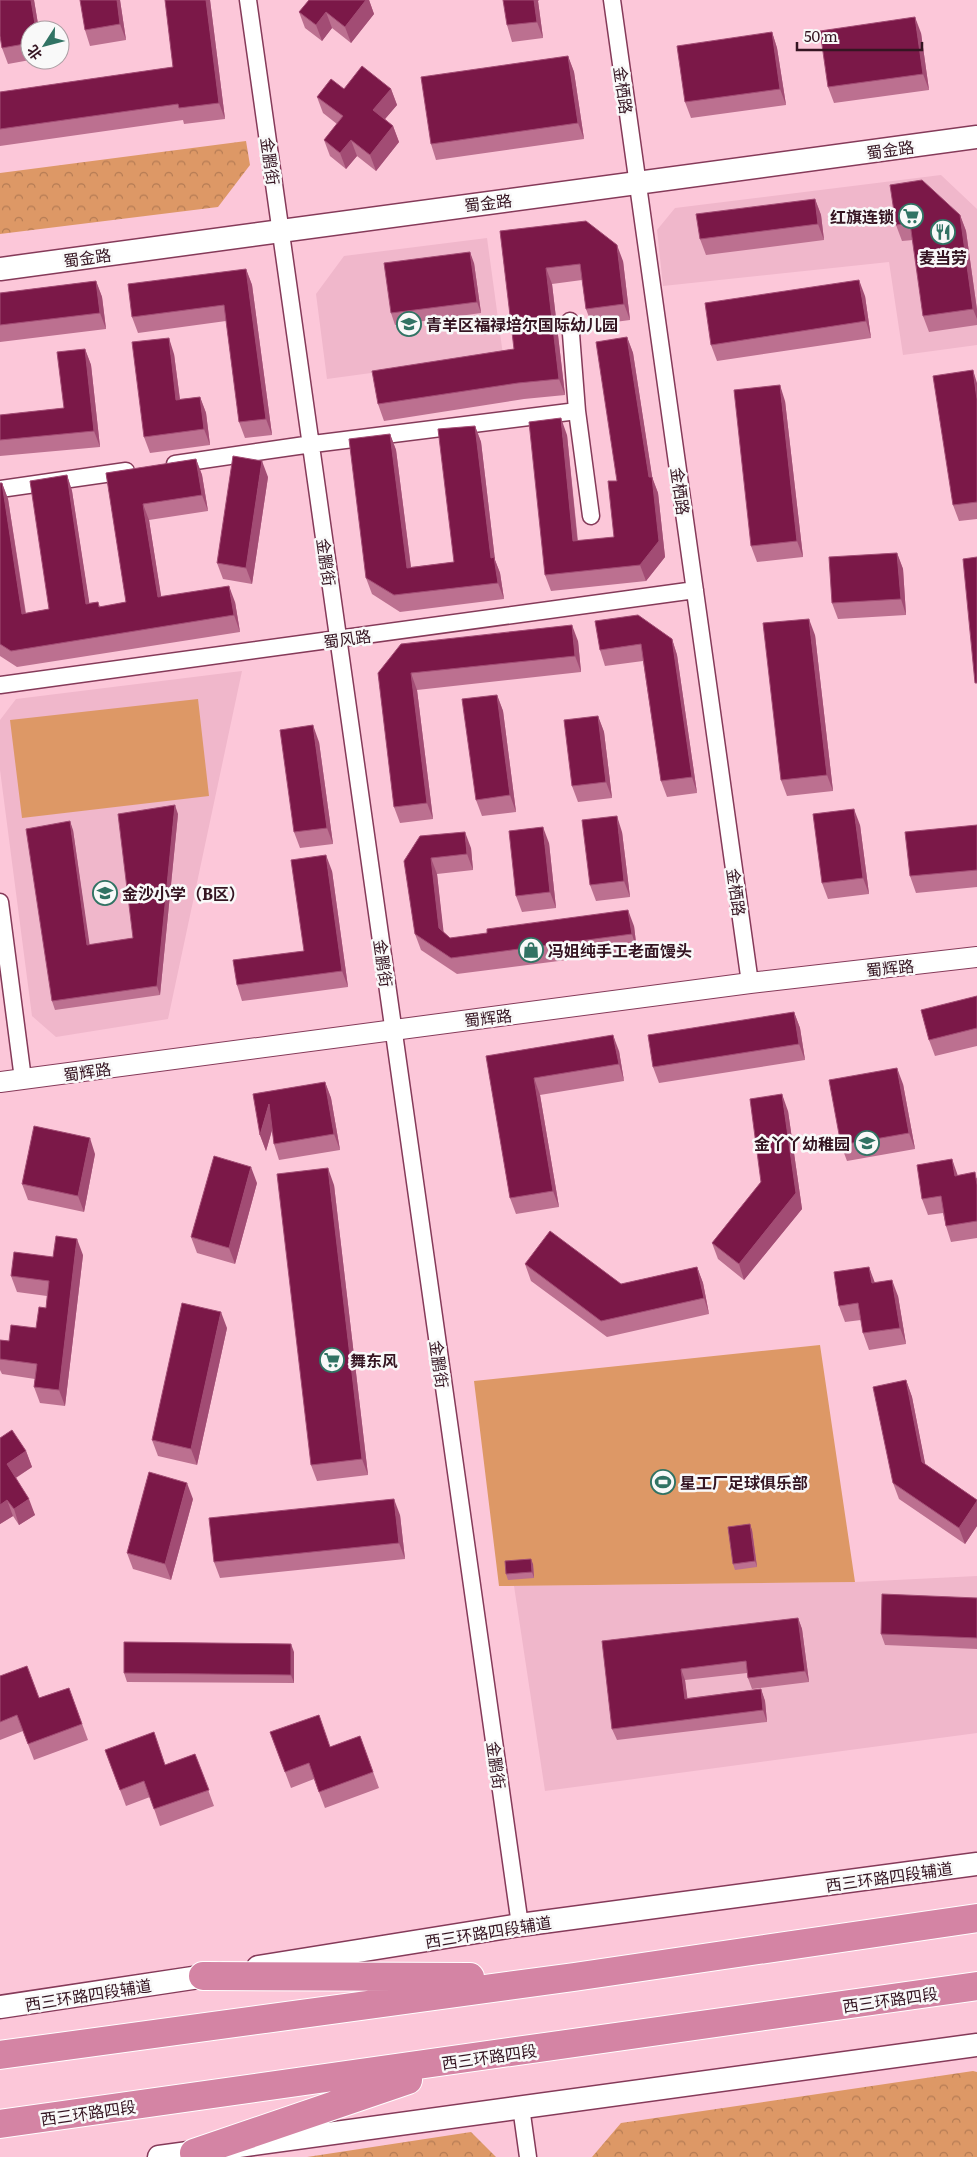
<svg xmlns="http://www.w3.org/2000/svg" width="977" height="2157" font-family="Literata,'Noto Sans SC',serif">
<style>
.built{fill:#f0b7cb}
.forest{fill:url(#forest-crowns)}
.pitch{fill:#dd9866}
.lines{fill:none;stroke-linecap:round;stroke-linejoin:round}
.minor-casing{stroke:#853a59;stroke-width:19}
.tertiary-casing{stroke:#853a59;stroke-width:22}
.secondary-casing{stroke:#853a59;stroke-width:25}
.trunk-casing{stroke:#fff;stroke-width:30}
.minor{stroke:#fff;stroke-width:16}
.tertiary{stroke:#fff;stroke-width:20}
.secondary{stroke:#fff;stroke-width:22}
.trunk{stroke:#d484a4;stroke-width:28}
.wall{fill:#bc7090}
.shaded-wall{fill:#a24c74}
.building{fill:#7b1848;stroke:#a24c74}
.labels{text-anchor:middle;dominant-baseline:central;stroke-width:5;stroke-linejoin:round;paint-order:stroke}
.street-label{font-size:16px;fill:#351522;stroke:#f9f9f9}
.poi-label{font-size:16px;font-weight:bold;fill:#351522;stroke:#f9f9f9;text-anchor:start}
</style>
<defs>
<pattern id="forest-crowns" width="20" height="18" patternUnits="userSpaceOnUse" patternTransform="scale(1.25)"><rect width="20" height="18" fill="#dd9866"/><path d="M2 6a3 3 0 1 1 6 0M12 15a3 3 0 1 1 6 0" fill="none" stroke="#b47b54"/></pattern>
</defs>
<rect width="100%" height="100%" fill="#fcc7d9"/>
<path class="built" d="M941 175 977 209V345L903 355 889 262 663 286 657 230 675 208Z
M487 238 503 355 327 379 316 294 344 256Z
M242 671 168 1019 56 1037 32 1016 0 770V720L16 699Z
M977 1576V1733L545 1791 514 1586 855 1582Z"/>
<path class="forest" d="M246 141 250 165 218 207 0 234V173Z
M973 2071 977 2072V2157H592L621 2123Z
M471 2132 496 2157H307Z"/>
<path class="pitch" d="M198 699 209 796 22 818 10 720Z
M820 1345 855 1582 499 1586 474 1381Z"/>
<g class="lines">
<defs>
<path id="minor" d="M248 0 520 1925
M612 0 750 983
M570 321 577 411 591 516
M175 464 305 445 577 411
M0 489 126 471
M0 685 695 590
M0 902 23 1079
M521 2107 528 2157"/>
<path id="tertiary" d="M0 1082 750 983 977 957"/>
<path id="secondary" d="M0 269 977 137
M258 1967 520 1925 977 1864
M0 2007 219 1974
M159 2157 977 2045"/>
<path id="trunk" d="M203 1976 470 1977
M0 2055 574 1977 977 1918
M0 2124 977 1986
M194 2153 408 2080"/>
</defs>
<use href="#minor" class="minor-casing"/>
<use href="#tertiary" class="tertiary-casing"/>
<use href="#secondary" class="secondary-casing"/>
<use href="#trunk" class="trunk-casing"/>
<use href="#minor" class="minor"/>
<use href="#tertiary" class="tertiary"/>
<use href="#secondary" class="secondary"/>
<use href="#trunk" class="trunk"/>
</g>
<path class="wall" d="M0 0H34L39 30H30V60L8 64 2 48Z
M120 0 126 40 90 46 85 30Z
M165 0H210L225 119 184 124 183 120 0 146V92L173 67Z
M309 0H369L374 14 351 43 332 28 322 41 305 28 299 12Z
M538 1 543 38 512 42 507 25Z
M772 32 777 48 786 105 691 118 685 102Z
M921 33 929 90 834 103 828 87Z
M568 56 574 72 584 139 436 160 431 144Z
M344 89H391L397 105 385 119 393 126 399 142 376 171 357 156 346 169 330 156 324 140 337 124 323 113 317 97Z
M815 199 821 215 824 240 706 255 700 239Z
M960 215 966 231 977 310V325L929 332 923 316 913 240 902 241 896 225Z
M500 231 623 261 630 320 592 325 586 309 582 280 552 284 565 395 524 399 384 421 378 404 514 349Z
M474 263 481 313 395 325 391 313Z
M246 269 252 285 272 435 245 438 239 422 226 321 138 333 132 317Z
M96 281 102 297 106 329 0 342V293Z
M865 296 871 338 717 361 711 345Z
M627 337 633 353 652 477 658 493 665 557 646 581 551 591 545 575 567 435 578 541 614 537 617 481Z
M85 349 91 365 100 447 0 456V415L64 408Z
M174 354 180 399 200 397 206 413 210 445 150 453 144 437Z
M977 383V519L959 521 953 505Z
M785 401 803 557 757 562 751 546Z
M475 426 481 442 495 560 500 573 504 599 400 612 372 594 366 578 390 434 396 450 411 567 454 562Z
M196 459 202 475 208 511 149 520 161 597 235 602 240 632 17 667 0 656V483H2L8 499 26 613 49 609 67 475 72 491 89 603 98 602 100 607 126 602 106 473Z
M268 477 252 584 223 579 217 563Z
M897 553 903 569 906 615 838 619 832 603Z
M815 635 833 791 787 796 781 780Z
M672 639 677 655 697 793 667 797 661 781 643 661 605 666 600 650Z
M578 641 581 672 417 690 433 819 400 823 394 807 378 673Z
M497 695 503 711 516 812 482 816 476 800Z
M598 716 604 732 612 798 578 802 572 786Z
M319 742 333 844 300 848 294 832Z
M178 814 160 995 55 1010 52 1001 73 830 89 945 133 938Z
M860 825 869 894 828 899 822 883Z
M977 825V887L916 893 910 876Z
M622 832 630 897 596 901 590 885Z
M549 843 556 908 522 912 516 896Z
M471 848 473 870 437 874 443 932 450 938 634 926 637 951 457 974 421 950 415 934 404 861Z
M332 871 348 987 242 1001 237 985 304 951Z
M977 996V1046L935 1056 929 1040Z
M794 1012 800 1028 805 1060 659 1083 653 1067Z
M619 1051 624 1081 540 1095 559 1207 516 1214 510 1198 486 1056Z
M325 1082 331 1098 340 1150 279 1160 274 1144 272 1130 266 1151 260 1135Z
M903 1084 915 1149 847 1161 841 1145Z
M788 1111 802 1209 744 1280 718 1259 712 1243 761 1182Z
M95 1154 84 1212 28 1200 22 1184Z
M958 1175 977 1178V1238L951 1242 946 1226 943 1213 928 1215 922 1199Z
M257 1183 235 1264 197 1253 191 1237Z
M334 1185 368 1475 317 1481 311 1465Z
M83 1255 65 1406 40 1403 34 1387 35 1379 2 1374 0 1370V1340L9 1341 36 1328 46 1308 47 1296 17 1292 11 1276 53 1257Z
M525 1264 621 1284 697 1267 703 1283 709 1314 607 1337 531 1281Z
M875 1282 898 1296 906 1344 869 1350 863 1333 861 1320 845 1322 839 1306Z
M227 1328 197 1465 158 1456 152 1440Z
M906 1380 912 1397 925 1464 977 1500V1526L965 1544 899 1499 893 1483Z
M0 1438 26 1451 32 1467 16 1478 35 1515 19 1525 13 1516 0 1524Z
M193 1499 171 1580 133 1569 127 1553Z
M400 1515 405 1559 220 1578 214 1562Z
M752 1530 757 1567 735 1570 733 1564Z
M533 1564 534 1578 508 1580 506 1574Z
M977 1598V1649L885 1645 881 1634Z
M798 1618 802 1629 809 1682 752 1689 748 1678 747 1673 685 1680 687 1698 761 1689 765 1701 767 1722 617 1740 612 1729 602 1641Z
M294 1652V1683L127 1682 124 1673Z
M0 1676 39 1698 69 1688 88 1740 34 1760 23 1731 0 1740Z
M270 1732 330 1747 360 1736 379 1788 325 1808 314 1779 291 1788Z
M105 1750 165 1765 195 1754 214 1806 160 1826 150 1797 126 1806Z"/>
<path class="shaded-wall" d="M31 0H34L39 30H36Z
M117 0H120L126 40 120 24Z
M206 0H210L225 119 219 103Z
M366 0H369L374 14 351 43 345 27Z
M534 0H539L538 1 543 38 537 22Z
M326 12 332 28 322 41 316 25Z
M915 17 921 33 929 90 923 74Z
M772 32 777 48 786 105 780 89Z
M568 56 574 72 584 139 578 123Z
M391 89 397 105 379 126 373 110Z
M393 126 399 142 376 171 370 155Z
M351 140 357 156 346 169 340 153Z
M815 199 821 215 824 240 818 224Z
M960 215 966 231 977 310V319L973 309Z
M617 245 623 261 630 320 624 304Z
M470 252 474 263 481 313 477 302Z
M546 268 552 284 565 395 559 379Z
M246 269 252 285 272 435 266 419Z
M859 280 865 296 871 338 866 321Z
M96 281 102 297 106 329 100 313Z
M627 337 633 353 653 482 652 477 658 493 665 557 646 581 640 565 649 477Z
M169 338 174 354 182 416 176 400Z
M85 349 91 365 100 447 94 431Z
M973 370 977 383V399Z
M780 385 785 401 803 557 797 541Z
M200 397 206 413 210 445 204 429Z
M561 418 567 435 579 557 573 541Z
M475 426 481 442 495 560 500 573 504 599 498 583 491 558Z
M390 434 396 450 413 584 407 568Z
M196 459 202 475 208 511 202 495Z
M262 461 268 477 252 584 246 568Z
M67 475 72 491 92 620 86 604Z
M2 483 8 499 28 630 22 614Z
M143 504 149 520 164 614 158 597Z
M897 553 903 569 906 615 901 599Z
M229 586 235 602 240 632 234 615Z
M809 619 815 635 833 791 827 775Z
M572 625 578 641 581 672 575 656Z
M672 639 677 655 697 793 692 777Z
M411 673 417 690 433 819 427 803Z
M497 695 503 711 516 812 510 795Z
M598 716 604 732 612 798 606 782Z
M313 725 319 742 333 844 327 828Z
M175 805 178 814 160 995 157 986Z
M854 809 860 825 869 894 863 878Z
M617 816 622 832 630 897 624 881Z
M70 821 73 830 91 954 87 945Z
M543 827 549 843 556 908 550 892Z
M465 832 471 848 473 870 467 854Z
M326 855 332 871 348 987 342 971Z
M431 858 437 874 445 944 439 928Z
M628 910 634 926 637 951 632 934Z
M794 1012 800 1028 805 1060 799 1044Z
M613 1035 619 1051 624 1081 619 1064Z
M897 1068 903 1084 915 1149 909 1133Z
M534 1078 540 1095 559 1207 553 1191Z
M325 1082 331 1098 340 1150 334 1134Z
M782 1094 788 1111 802 1209 744 1280 739 1264 796 1193Z
M269 1104 275 1120 266 1151 260 1135Z
M90 1138 95 1154 84 1212 78 1196Z
M952 1159 958 1176H955Z
M251 1167 257 1183 235 1264 229 1248Z
M328 1168 334 1185 368 1475 362 1459Z
M77 1239 83 1255 65 1406 59 1390Z
M697 1267 703 1283 709 1314 704 1298Z
M869 1267 875 1283H872Z
M892 1280 898 1296 906 1344 900 1328Z
M221 1312 227 1328 197 1465 191 1449Z
M906 1380 912 1397 928 1478 922 1462Z
M26 1451 32 1467 12 1480 7 1464Z
M187 1483 193 1499 171 1580 165 1564Z
M29 1499 35 1515 19 1525 14 1509Z
M394 1499 400 1515 405 1559 399 1543Z
M7 1500 13 1516 0 1524V1505Z
M977 1501V1526L965 1544 959 1528Z
M750 1524 752 1530 757 1567 755 1561Z
M531 1559 533 1564 534 1578 532 1572Z
M798 1618 802 1629 809 1682 805 1671Z
M291 1644 294 1652V1683L291 1675Z
M681 1669 685 1680 689 1710 685 1699Z
M761 1689 765 1701 767 1722 763 1710Z"/>
<path class="building" d="M0 0H31L36 30H30V43L2 48 0 36Z
M80 0H117L120 24 85 30Z
M165 0H206L219 103 179 108 178 104 0 129V92L173 67Z
M309 0H366L345 27 326 12 316 25 299 12Z
M503 0H534L537 22 507 25Z
M915 17 923 74 828 87 820 31Z
M772 32 780 89 685 102 677 46Z
M568 56 578 123 431 144 421 77Z
M362 66 391 89 373 110 393 126 370 155 351 140 340 153 324 140 343 116 317 97 331 79 344 89Z
M922 180 960 215 973 309 923 316 910 223 896 225 890 185Z
M815 199 818 224 700 239 696 214Z
M586 221 617 245 624 304 586 309 580 264 546 268 559 379 518 383 378 404 372 371 514 349 500 231Z
M470 252 477 302 391 313 384 263Z
M246 269 266 419 239 422 224 305 132 317 128 284Z
M859 280 866 321 711 345 705 303Z
M96 281 100 313 0 325V293Z
M627 337 649 477H652L659 541 640 565 545 575 529 422 561 418 573 541 614 537 608 481H617L596 342Z
M169 338 176 400 200 397 204 429 144 437 132 342Z
M85 349 94 431 0 440V415L64 408 57 352Z
M973 370 977 399V502L953 505 933 376Z
M780 385 797 541 751 546 734 390Z
M475 426 491 558 494 557 498 583 394 595 366 578 349 439 390 434 407 568 454 562 438 429Z
M233 456 262 461 246 568 217 563Z
M196 459 202 495 143 504 158 597 229 586 234 615 11 651 0 644V483H2L22 614 49 609 30 481 67 475 86 604 98 602 99 607 126 602 106 473Z
M897 553 901 599 832 603 829 557Z
M977 557V683H975L963 559Z
M638 615 672 639 692 777 661 781 641 644 600 650 595 621Z
M809 619 827 775 781 780 763 623Z
M572 625 575 656 411 673 427 803 394 807 378 673 401 644Z
M497 695 510 795 476 800 462 699Z
M598 716 606 782 572 786 564 720Z
M313 725 327 828 294 832 280 730Z
M175 805 157 986 52 1001 26 829 70 821 87 945 133 938 118 814Z
M854 809 863 878 822 883 813 814Z
M617 816 624 881 590 885 582 820Z
M977 825V870L910 876 905 832Z
M543 827 550 892 516 896 509 831Z
M465 832 467 854 431 858 439 928 450 938 487 933V929L628 910 632 934 451 958 415 934 404 861 420 836Z
M326 855 342 971 237 985 233 960 304 951 291 860Z
M977 996V1028L929 1040 921 1010Z
M794 1012 799 1044 653 1067 648 1035Z
M613 1035 619 1064 534 1078 553 1191 510 1198 486 1056Z
M897 1068 909 1133 841 1145 829 1080Z
M325 1082 334 1134 274 1144 269 1104 260 1135 253 1094Z
M782 1094 796 1193 739 1264 712 1243 761 1182 750 1099Z
M34 1126 90 1138 78 1196 22 1184Z
M214 1156 251 1167 229 1248 191 1237Z
M952 1159 955 1176 975 1172 977 1185V1221L946 1226 941 1196 922 1199 917 1165Z
M328 1168 362 1459 311 1465 277 1174Z
M550 1231 621 1284 697 1267 704 1298 601 1321 525 1264Z
M56 1236 77 1239 59 1390 34 1387 37 1364 0 1359V1340L9 1341 11 1325 36 1328 39 1307 46 1308 49 1281 11 1276 14 1252 53 1257Z
M869 1267 872 1283 892 1280 900 1328 863 1333 858 1303 839 1306 834 1272Z
M182 1303 221 1312 191 1449 152 1440Z
M906 1380 922 1462 977 1500V1501L959 1528 893 1483 873 1387Z
M12 1430 26 1451 7 1464 29 1499 14 1509 7 1500 0 1505V1438Z
M149 1472 187 1483 165 1564 127 1553Z
M394 1499 399 1543 214 1562 209 1518Z
M750 1524 755 1561 733 1564 728 1527Z
M531 1559 532 1572 506 1574 505 1561Z
M882 1594 977 1598V1638L881 1634Z
M798 1618 805 1671 748 1678 746 1661 681 1669 685 1699 761 1689 763 1710 612 1729 602 1641Z
M124 1642 291 1644V1675L124 1673Z
M27 1666 39 1698 69 1688 82 1724 28 1744 17 1715 0 1722V1676Z
M319 1715 330 1747 360 1736 373 1772 319 1792 309 1763 285 1772 270 1732Z
M154 1732 165 1765 195 1754 209 1790 154 1809 144 1781 120 1790 105 1750Z"/>
<defs>
<symbol id="supermarket-ring" viewBox="-11 -11 22 22"><circle r="9.5" fill="#f9f9f9" stroke="#317364" stroke-width="1.5"/><path d="M-6-5.5h2.5l.6 2H6L4.5 2H-2.5L-4.4-4H-6ZM-1.5 3.2a1.3 1.3 0 1 0 .1 0ZM3 3.2a1.3 1.3 0 1 0 .1 0Z" fill="#317364"/></symbol>
<symbol id="restaurant-ring" viewBox="-11 -11 22 22"><circle r="9.5" fill="#f9f9f9" stroke="#317364" stroke-width="1.5"/><path d="M-5-6h1v4h1v-4h1v4h1v-4h1v5L-1.5 .5V6h-2V.5L-5-1ZM5-6V6H3V1.5H1.5Q1.5-4 5-6Z" fill="#317364"/></symbol>
<symbol id="school-ring" viewBox="-11 -11 22 22"><circle r="9.5" fill="#f9f9f9" stroke="#317364" stroke-width="1.5"/><path d="M0-5L7-2L0 1L-7-2ZM-4 1L0 2.5L4 1V4Q0 6-4 4Z" fill="#317364"/></symbol>
<symbol id="shop-ring" viewBox="-11 -11 22 22"><circle r="9.5" fill="#f9f9f9" stroke="#317364" stroke-width="1.5"/><path d="M-5-2.5h2.3a2.7 3.5 0 0 1 5.4 0H5L5.5 6h-11ZM-1.5-2.5h3a1.5 2.3 0 0 0-3 0Z" fill="#317364"/></symbol>
<symbol id="stadium-ring" viewBox="-11 -11 22 22"><circle r="9.5" fill="#f9f9f9" stroke="#317364" stroke-width="1.5"/><path d="M0-5a6.5 5 0 1 0 0 10a6.5 5 0 1 0 0-10ZM-3.5-1.8h7v3.6h-7Z" fill="#317364"/></symbol>
</defs>
<g fill-rule="evenodd">
<use href="#supermarket-ring" x="897" y="202" width="28" height="28"/>
<use href="#restaurant-ring" x="929" y="218" width="28" height="28"/>
<use href="#school-ring" x="395" y="310" width="28" height="28"/>
<use href="#school-ring" x="91" y="879" width="28" height="28"/>
<use href="#shop-ring" x="517" y="936" width="28" height="28"/>
<use href="#school-ring" x="853" y="1129" width="28" height="28"/>
<use href="#supermarket-ring" x="318" y="1346" width="28" height="28"/>
<use href="#stadium-ring" x="649" y="1468" width="28" height="28"/>
</g>
<g class="labels">
<g class="street-label">
<text transform="translate(624 90) rotate(82)">金栖路</text>
<text transform="translate(890 149) rotate(-8)">蜀金路</text>
<text transform="translate(271 161) rotate(82)">金鹏街</text>
<text transform="translate(488 202) rotate(-7)">蜀金路</text>
<text transform="translate(87 257) rotate(-8)">蜀金路</text>
<text transform="translate(681 491) rotate(82)">金栖路</text>
<text transform="translate(327 562) rotate(82)">金鹏街</text>
<text transform="translate(347 638) rotate(-8)">蜀风路</text>
<text transform="translate(737 892) rotate(82)">金栖路</text>
<text transform="translate(384 963) rotate(82)">金鹏街</text>
<text transform="translate(890 967) rotate(-6)">蜀辉路</text>
<text transform="translate(488 1017) rotate(-7)">蜀辉路</text>
<text transform="translate(87 1071) rotate(-8)">蜀辉路</text>
<text transform="translate(440 1364) rotate(82)">金鹏街</text>
<text transform="translate(497 1765) rotate(82)">金鹏街</text>
<text transform="translate(889 1876) rotate(-8)">西三环路四段辅道</text>
<text transform="translate(488 1931) rotate(-9)">西三环路四段辅道</text>
<text transform="translate(88 1994) rotate(-9)">西三环路四段辅道</text>
<text transform="translate(890 1999) rotate(-8)">西三环路四段</text>
<text transform="translate(489 2056) rotate(-8)">西三环路四段</text>
<text transform="translate(88 2112) rotate(-8)">西三环路四段</text>
</g>
<g class="poi-label">
<text x="894" y="216" text-anchor="end">红旗连锁</text>
<text x="943" y="257" text-anchor="middle">麦当劳</text>
<text x="426" y="324">青羊区福禄培尔国际幼儿园</text>
<text x="122" y="893">金沙小学（B区）</text>
<text x="548" y="950">冯姐纯手工老面馒头</text>
<text x="850" y="1143" text-anchor="end">金丫丫幼稚园</text>
<text x="350" y="1360">舞东风</text>
<text x="680" y="1482">星工厂足球俱乐部</text>
</g>
</g>
<g transform="translate(45 45) rotate(234)"><circle r="24" fill="#f9f9f9" stroke="#ab9ea3"/>
<path d="M0-4L9 19L0 12L-9 19Z" fill="#317364"/>
<text y="-8" font-size="14" font-weight="bold" text-anchor="middle" fill="#351522">北</text>
</g>
<path d="M797 42v8h125v-8" fill="none" stroke="#351522" stroke-width="2.5"/>
<text x="804" y="42" font-size="15" fill="#351522" stroke="#f9f9f9" stroke-width="4" paint-order="stroke">50 m</text>
</svg>
